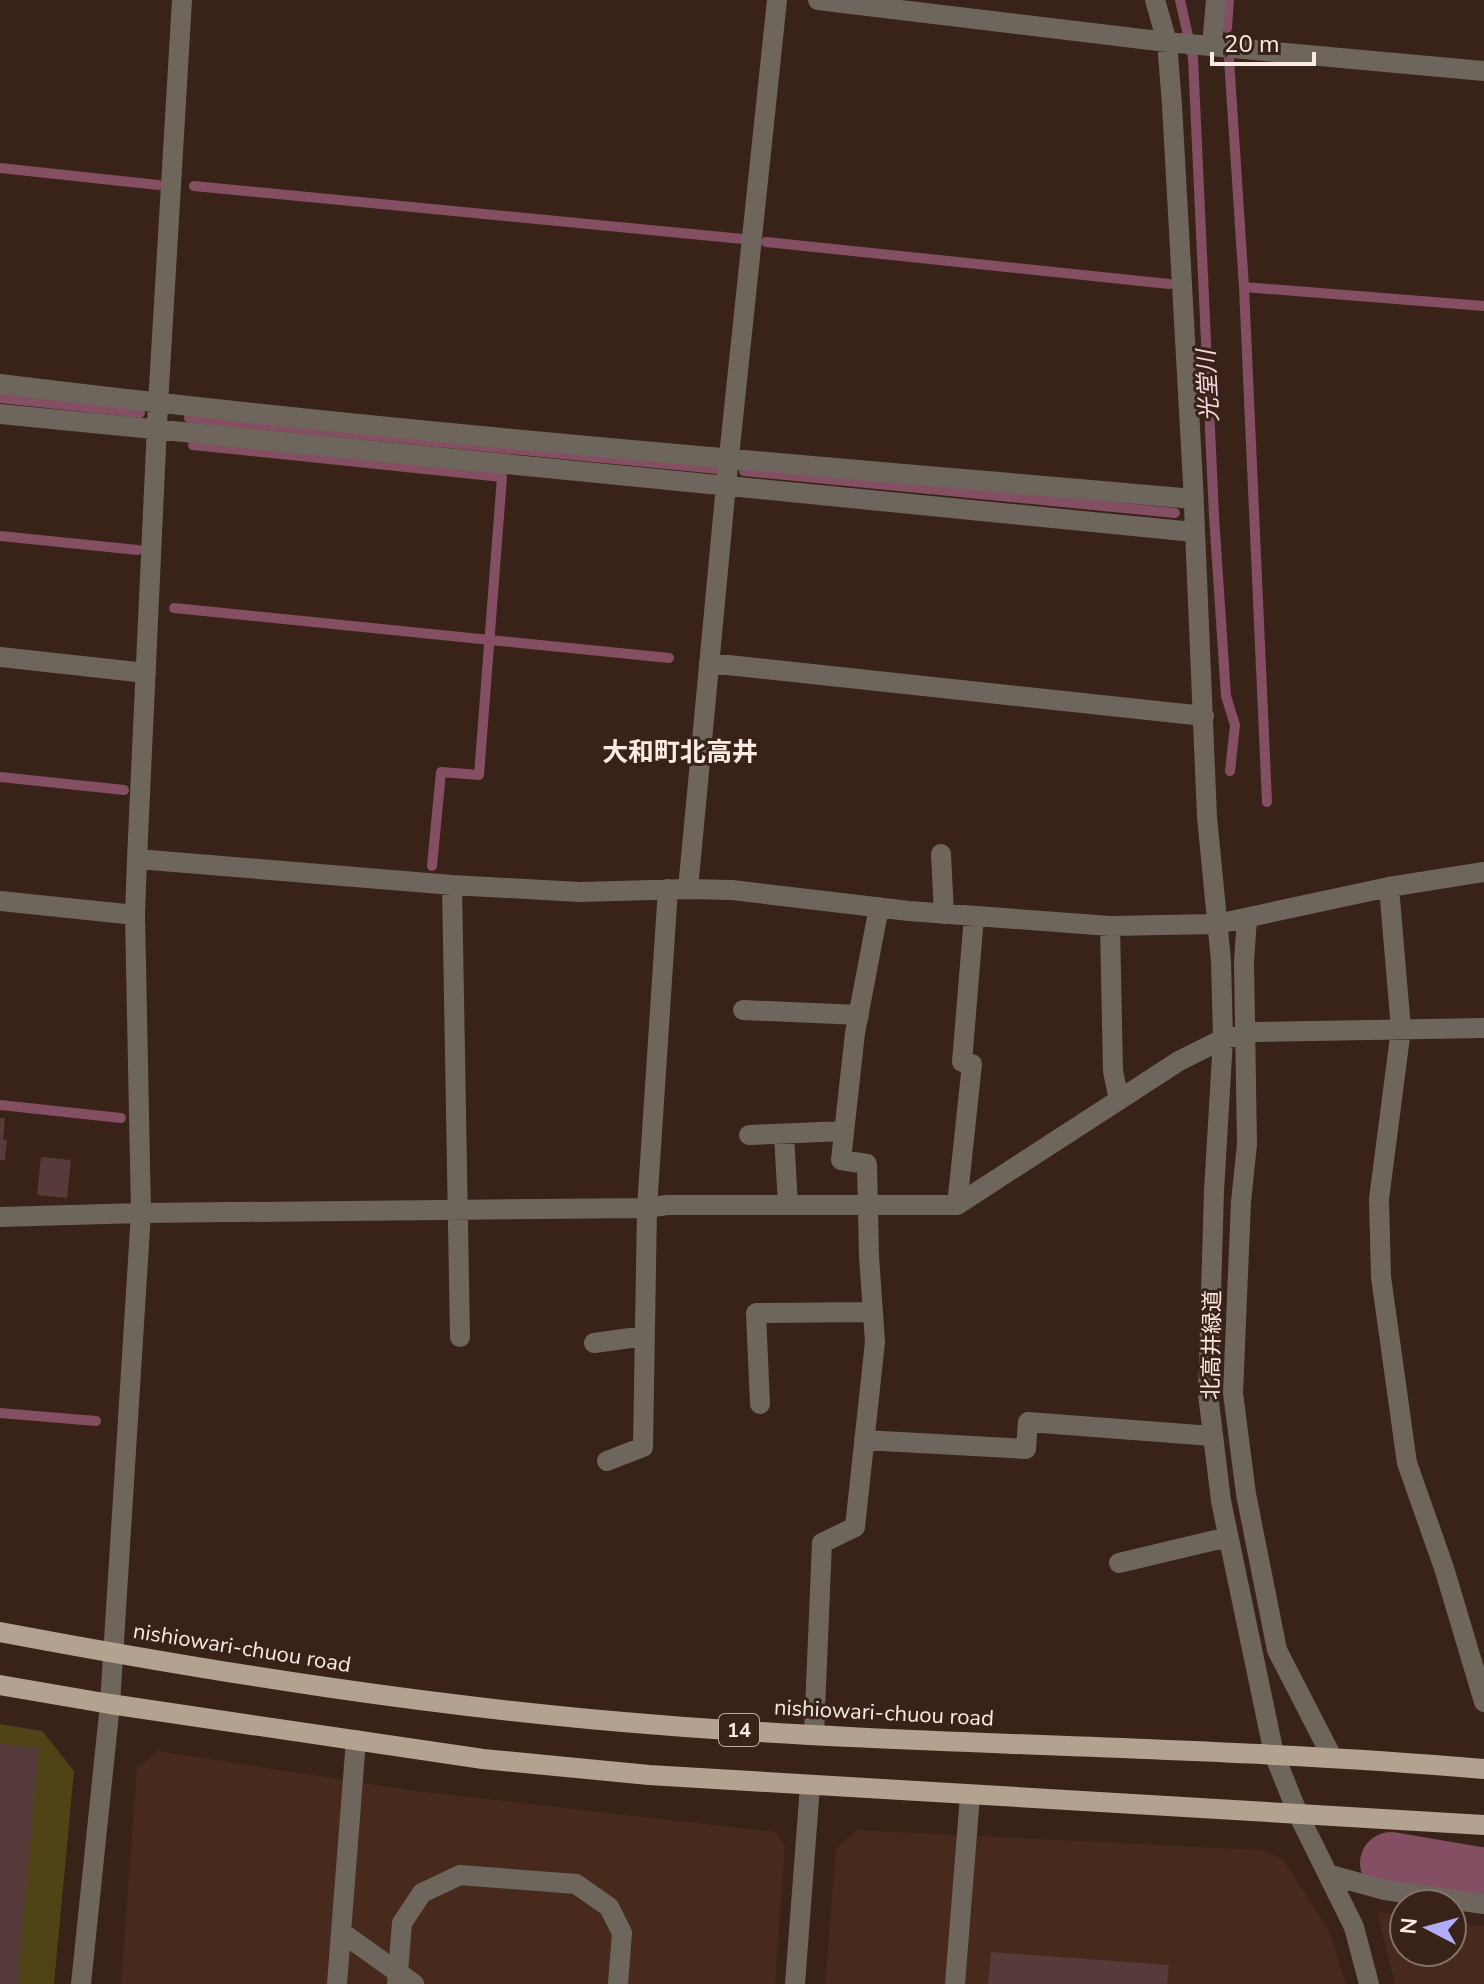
<svg xmlns="http://www.w3.org/2000/svg" width="1484" height="1984" font-family="'Nunito Sans','Noto Sans JP',sans-serif">
<style>
.built{fill:#472a1c}
.green{fill:#504416}
.lines{fill:none;stroke-linecap:round;stroke-linejoin:round}
.stream{stroke:#854f63;stroke-width:10}
.river{stroke:#854f63;stroke-width:62}
.building{fill:#563b3a}
.minor{stroke:#6e665c;stroke-width:20}
.major{stroke:#b3a28f;stroke-width:20}
.minor-bridge{stroke:#6e665c;stroke-width:20}
.labels{text-anchor:middle;dominant-baseline:central;stroke-width:6;stroke-linejoin:round;paint-order:stroke}
.shield{fill:#392218;stroke:#c0aea6;stroke-width:2}
.shield-label{font-size:20px;font-weight:bold;fill:#faeae3}
.street-label{font-size:22px;fill:#faeae3;stroke:#392218}
.water-label{font-size:24px;font-style:italic;fill:#f8d4e0;stroke:#392218}
.quarter-label{font-size:26px;font-weight:bold;fill:#faeae3;stroke:#392218}
</style>
<rect width="100%" height="100%" fill="#392218"/>
<path class="built" d="M158 1751 416 1791 776 1832 785 1846 775 1984H121L137 1767Z
M857 1830 1261 1850 1283 1859 1329 1930 1346 1984H825L836 1849Z
M1377 1912 1404 1915V1952H1452V1922L1484 1926V1984H1395Z"/>
<path class="green" d="M0 1724 42 1731 74 1771 54 1984H0Z"/>
<g class="lines">
<path class="stream" d="M1180 0 1193 58 1214 516 1226 696 1235 725 1230 771
M1227 28 1229 0
M1229 59 1244 287 1267 802
M0 168 158 185
M194 186 743 239
M766 242 1169 284
M1244 287 1484 306
M0 398 140 413
M189 418 718 469
M193 445 502 477 479 775 441 772 432 866
M744 471 1175 513
M0 536 138 550
M174 608 669 658
M0 777 124 790
M0 1105 121 1118
M0 1413 96 1421"/>
<path class="river" d="M1391 1863 1484 1879"/>
</g>
<path class="building" d="M0 1118H5L3 1140H7L5 1160H0Z
M41 1157 71 1160 67 1198 37 1195Z
M0 1744 39 1747 18 1984H0Z
M991 1952 1169 1965 1167 1984H988Z"/>
<g class="lines">
<path class="minor" d="M818 0 1167 42 1484 71
M1155 0 1167 42 1172 105 1193 483 1207 817 1221 961 1223 1039 1214 1191 1208 1394 1221 1501 1274 1754 1298 1814 1354 1927 1369 1984
M1212 46 1216 0
M0 384C396 433 795 464 1193 499
M0 414 1194 532
M0 657 146 673
M709 663 1204 716
M941 854 944 914
M137 859 452 885 580 892 688 889 732 890 909 911 1110 926 1217 924 1389 887 1484 872
M452 885 460 1337
M1389 887 1401 1029 1379 1199 1381 1277 1407 1463 1444 1568 1484 1702
M688 889 726 485 777 0
M0 901 135 915
M1247 918 1244 962 1247 1144 1241 1202 1233 1393 1246 1494 1277 1650 1332 1757
M1110 926 1113 1071 1119 1100
M743 1010 859 1015
M749 1135 844 1131
M784 1135 788 1205
M957 1205 972 1064 962 1062 974 916
M0 1217 141 1213 647 1208 667 1205H957L1179 1061 1223 1039 1254 1032 1484 1028
M594 1343 645 1336
M760 1404 756 1313 873 1312
M864 1440 1026 1449 1028 1422 1212 1436
M607 1461 643 1447 647 1208 668 889
M1119 1563 1228 1537
M814 1734 822 1543 855 1527 875 1342 869 1256 867 1164 841 1160 855 1033 879 907
M1330 1875 1385 1890 1484 1904
M341 1932 414 1984
M81 1984 110 1704 141 1213 135 915 137 859 158 404 182 0
M337 1984 356 1740
M795 1984 810 1786
M955 1984 970 1796"/>
<path class="major" d="M0 1632C218 1673 439 1708 660 1725 935 1747 1210 1745 1484 1769
M0 1685 110 1704 483 1759 649 1775 1484 1825"/>
<path class="minor-bridge" d="M397 1984 402 1923 422 1893 460 1875 576 1884 609 1907 622 1933 618 1984"/>
</g>
<g class="labels">
<rect class="shield" x="719" y="1714" width="40" height="32" rx="6"/>
<g class="shield-label">
<text x="739" y="1730">14</text>
</g>
<g class="street-label">
<text transform="translate(1212 1345) rotate(-89)">北高井緑道</text>
<text transform="translate(242 1648) rotate(9)">nishiowari-chuou road</text>
<text transform="translate(884 1713) rotate(3)">nishiowari-chuou road</text>
</g>
<g class="water-label">
<text transform="translate(1208 386) rotate(-93)">光堂川</text>
</g>
<g class="quarter-label">
<text x="680" y="752">大和町北高井</text>
</g>
</g>
<g transform="translate(1428 1928) rotate(276)"><circle r="38" fill="#392218" stroke="#867269" stroke-width="2"/>
<path d="M0-6L14 30L0 20L-14 30Z" fill="#aeaefa"/>
<text y="-12" font-size="22" font-weight="bold" text-anchor="middle" fill="#faeae3">N</text>
</g>
<path d="M1212 52v12h102v-12" fill="none" stroke="#faeae3" stroke-width="4"/>
<text x="1224" y="52" font-size="24" fill="#faeae3" stroke="#392218" stroke-width="6" paint-order="stroke">20 m</text>
</svg>
